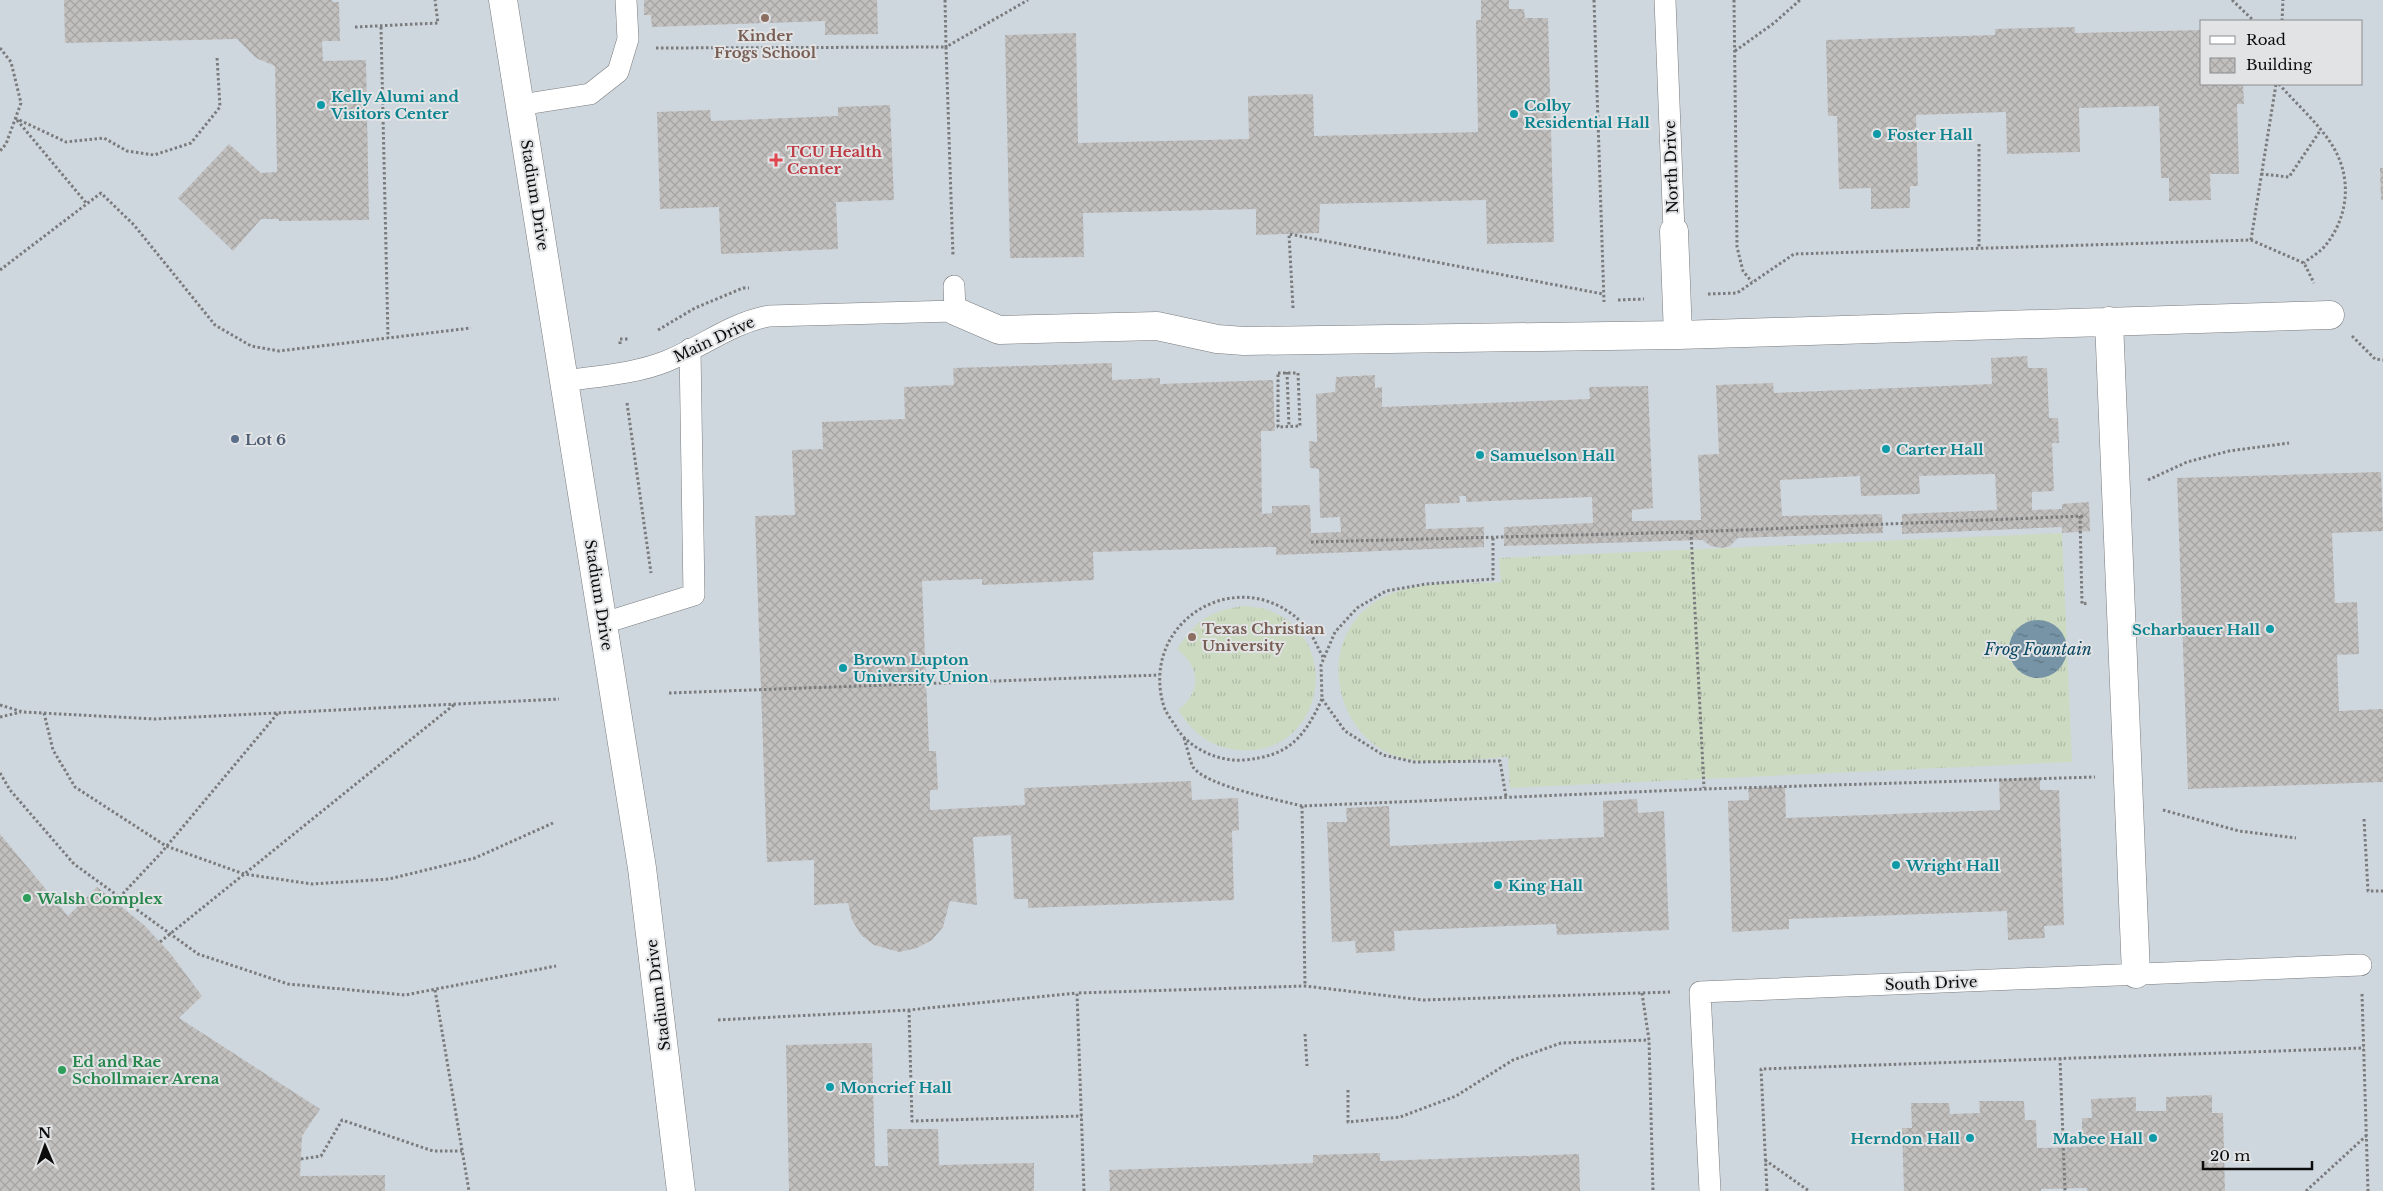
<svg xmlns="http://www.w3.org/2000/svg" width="2383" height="1191" font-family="'Libre Baskerville',serif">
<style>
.built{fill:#cfd7de;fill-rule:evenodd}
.grass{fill:url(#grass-tufts)}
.water{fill:url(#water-ripples)}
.building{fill:url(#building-cross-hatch)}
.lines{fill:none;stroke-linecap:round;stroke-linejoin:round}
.lane-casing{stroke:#797b7d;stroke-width:22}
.street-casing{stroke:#797b7d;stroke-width:29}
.secondary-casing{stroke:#797b7d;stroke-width:29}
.path{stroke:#7a7b7d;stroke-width:3;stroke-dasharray:2.5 2.5;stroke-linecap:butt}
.lane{stroke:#fff;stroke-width:21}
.street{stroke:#fff;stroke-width:28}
.secondary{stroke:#fff;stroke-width:28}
.education-dot{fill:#8d6e63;stroke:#e1e3e5;stroke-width:2}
.culture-dot{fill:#0f9aa8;stroke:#e1e3e5;stroke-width:2}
.health-dot{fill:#e0444e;stroke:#e1e3e5;stroke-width:2}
.service-dot{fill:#5c6f8a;stroke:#e1e3e5;stroke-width:2}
.leisure-dot{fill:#2e9e5b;stroke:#e1e3e5;stroke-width:2}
.labels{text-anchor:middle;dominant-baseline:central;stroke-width:4;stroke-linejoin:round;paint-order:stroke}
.education-label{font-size:15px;font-weight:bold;fill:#785e54;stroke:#e1e3e5}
.culture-label{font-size:15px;font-weight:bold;fill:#0d838f;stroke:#e1e3e5;text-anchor:start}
.health-label{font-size:15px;font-weight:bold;fill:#be3a42;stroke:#e1e3e5;text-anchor:start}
.street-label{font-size:15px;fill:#0c0c0d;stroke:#e1e3e5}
.service-label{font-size:15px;font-weight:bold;fill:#4e5e75;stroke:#e1e3e5;text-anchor:start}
.leisure-label{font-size:15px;font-weight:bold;fill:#27864d;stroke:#e1e3e5;text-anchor:start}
.water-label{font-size:16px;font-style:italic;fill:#094660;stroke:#e1e3e5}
</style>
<defs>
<pattern id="grass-tufts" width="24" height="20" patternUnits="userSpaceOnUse" patternTransform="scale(1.25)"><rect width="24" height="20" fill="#ccdac2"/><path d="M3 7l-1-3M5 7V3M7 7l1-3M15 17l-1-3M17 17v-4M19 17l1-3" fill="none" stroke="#aebaa6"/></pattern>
<pattern id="water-ripples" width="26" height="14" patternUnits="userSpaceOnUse" patternTransform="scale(1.25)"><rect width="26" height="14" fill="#7694a5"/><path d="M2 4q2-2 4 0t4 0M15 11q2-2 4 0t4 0" fill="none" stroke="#5f7785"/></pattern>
<pattern id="building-cross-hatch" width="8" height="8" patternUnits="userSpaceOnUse" patternTransform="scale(1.25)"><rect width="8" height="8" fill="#c2c0bf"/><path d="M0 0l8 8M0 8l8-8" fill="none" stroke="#a6a4a3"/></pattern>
</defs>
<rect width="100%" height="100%" fill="#e1e3e5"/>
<path class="built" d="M0 0H2383V1191H0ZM2202 21H2362V84H2202Z"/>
<path class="grass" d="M2062 533 2072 762 1510 788 1508 757C1477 759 1432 766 1402 758 1336 740 1314 645 1372 604 1407 579 1459 584 1501 582L1499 558Z
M1245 606C1253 607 1261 607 1268 610 1346 639 1323 757 1239 750 1211 748 1193 733 1178 710 1202 692 1200 666 1177 649 1196 620 1211 610 1245 606Z"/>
<path class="water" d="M2009 649a29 29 0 1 1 58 0a29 29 0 1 1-58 0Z"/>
<path class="building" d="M64 0H332V2H339L340 41H322L323 61 366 60 369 220 279 221V219H261L233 251 178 198 229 144 261 173 277 172 275 66 256 58 237 39 65 43Z
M644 0H877L878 34 825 35V21L652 27 651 15H644Z
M1481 0H1509V9H1524L1525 18H1548L1554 242 1487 244 1486 200 1320 204 1319 233 1256 235V209L1083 213 1084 257 1010 258 1005 35 1076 33 1078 143 1249 139 1248 96 1313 94 1314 136 1478 132 1476 20H1481Z
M2075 27V33L2202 30V84H2243L2244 104H2237L2239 174H2210L2211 200 2169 201V178H2161L2159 106 2079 108 2080 152 2007 154 2006 112 1916 115 1918 186H1910V208L1871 209V188L1839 189 1837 116H1828L1826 40 1995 35V29Z
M890 105 894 200 836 202 838 249 721 254 719 207 660 209 657 112 710 110 711 121 838 116V107Z
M2380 168H2383V200H2381Z
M2027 356 2028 368H2047L2049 418H2058L2059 443H2052L2054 491 2032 492V510L2062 509V504L2089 502 2090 531 2062 533V527L1902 534V514L1997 510 1995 474 1919 476 1920 494 1861 496 1860 476 1802 479 1780 480 1782 516 1882 514 1883 533 1738 538 1730 546 1722 548 1711 546 1702 540 1504 546V527L1593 523 1592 497 1466 502V496H1459L1460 503 1425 504 1426 529 1484 527V547L1276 555V547L1093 552 1094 580 982 585V579L922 581 929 751H936L938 790H930V810L1025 805 1024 788 1191 781 1192 800 1238 798 1239 830 1232 831 1234 900 1028 908V899H1014L1011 835 973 837 977 905 950 901 943 927 932 940 917 948 899 952 874 945 861 935 852 920 848 903 814 905V860L767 862 755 516 795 515 792 450 823 449 822 422 905 419 904 387 954 385 953 368 1112 363V380L1160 378V384L1273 380 1275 431H1261L1262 514 1272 513V506L1310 505 1311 533 1341 532 1340 517 1320 518 1319 469 1310 468 1309 441 1317 442 1316 394 1335 392 1336 377 1375 375V388L1382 387V407L1590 399 1589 387 1648 386 1653 508 1632 510V521L1701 520 1698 455 1719 454 1716 385 1773 383 1774 393 1992 384 1991 358Z
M2381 472 2383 531 2332 533 2335 603 2357 602 2359 654 2337 655 2339 711 2383 709V782L2188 789 2177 478Z
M2040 778V790H2059L2064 925 2044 926 2045 938 2008 940 2007 911 1789 919V929L1732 932 1728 801 1749 800 1748 788 1785 787 1786 818 2000 810 1999 779Z
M1637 799 1638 813 1664 811 1669 930 1557 935 1556 924 1394 931 1395 951 1356 953 1355 941 1332 942 1327 822H1347L1346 808 1389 806 1390 846 1604 837 1603 801Z
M0 834 68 916 97 887 144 925 170 953 202 996 179 1018 320 1109 302 1136 300 1176 385 1175V1191H0Z
M872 1043 875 1166H888L887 1129H938L939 1165 1034 1163V1191H789L786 1045Z
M2212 1095V1113H2223L2225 1191H2087V1188L2041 1189V1191H1904L1902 1128H1912L1911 1103H1949L1950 1114 1980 1113 1979 1101H2024L2025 1120H2036L2037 1148 2082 1147V1118H2092L2091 1099 2136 1097V1111H2166V1097Z
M1380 1153V1161L1579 1154 1580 1191H1110L1109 1170 1313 1163V1155Z"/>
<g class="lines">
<defs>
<path id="lane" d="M1665 0 1674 231
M520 105 590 94 618 72 628 39 626 0
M564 381C598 376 635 374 667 361 702 347 731 323 769 316L955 311 954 286
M604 623 694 595 690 349
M1710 1191 1700 992 2361 965"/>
<path id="street" d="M1674 231 1678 335
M955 311 999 330 1157 326 1217 339 1244 341 1678 335 2330 315
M2109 321 2136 974"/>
<path id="secondary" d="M503 0 642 868 681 1191"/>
</defs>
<use href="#lane" class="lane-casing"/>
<use href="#street" class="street-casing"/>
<use href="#secondary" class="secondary-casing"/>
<path class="path" d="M945 0 946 47 1028 0
M1594 0 1604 302
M1734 0 1737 247 1743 271 1752 282
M2232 0 2254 21
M2282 21 2283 0
M355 27 438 23 435 0
M381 27 388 338
M0 48 11 62 21 103 6 144 0 151
M656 48 946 47 953 256
M1735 51 1774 23 1800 0
M2279 84C2296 104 2324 128 2336 152 2352 183 2347 219 2325 246 2320 252 2311 257 2304 263
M15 118 66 142 104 138 127 151 154 155 191 143 220 107 217 57
M17 120 87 204
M1979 144V249
M2261 174 2289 177 2320 131
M2251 240 2276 84
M0 270 101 193 134 225 215 325 251 346 279 351 471 328
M1708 294 1737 293 1794 254 2251 240 2304 263 2314 283
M1618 300 1644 299
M1293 308 1289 234 1603 294
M658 330 695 308 743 288H749
M2352 336 2375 359 2383 360
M620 344V339H629
M1287 372 1289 427
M1278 373H1298L1300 426 1278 427Z
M627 403 651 573
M2148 480 2187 462 2229 451 2289 443
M2080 516 2082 604 2088 603
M1691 532 1704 788
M1493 538V579L1426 584 1386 591 1357 608 1335 632 1321 665 1322 699 1345 731 1383 755 1414 762 1500 761 1506 797
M1311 542 1691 532 2084 516
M669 693 1159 675
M1322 699C1304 738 1289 756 1244 760 1220 762 1192 750 1178 730 1174 723 1167 715 1164 707 1137 619 1244 558 1306 627 1313 635 1317 647 1323 657
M0 705 23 712 155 719 559 699
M44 713 53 750 75 787 166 846 244 874 312 884 389 879 475 858 553 823
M0 717 21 712
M1184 738C1186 744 1191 764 1193 767 1206 786 1279 800 1302 806L1704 789 2095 777
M0 773 10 790 74 864 198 954 288 984 405 995 556 966
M1302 806 1305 986
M2163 810 2239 831 2296 838
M2364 819 2368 891H2383
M116 901 161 853 278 713
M160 942 455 704
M435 990 469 1191
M1642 993 1649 1040 1653 1191
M2362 994 2368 1191
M909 1010 912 1121 1082 1116
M718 1020 909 1010 1077 993
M1305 1034 1307 1066
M2060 1058 2065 1191
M1348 1090V1122L1400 1117 1456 1096 1513 1060 1561 1043 1649 1040
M301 1159 321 1156 342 1120 433 1151H462
M1765 1160 1809 1191
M1084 1191 1077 993 1305 986 1423 1000 1670 992
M1767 1191 1761 1069 2364 1048
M2306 1191 2366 1136"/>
<use href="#lane" class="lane"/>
<use href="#street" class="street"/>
<use href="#secondary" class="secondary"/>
</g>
<g class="education-dot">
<circle cx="765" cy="18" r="5"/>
<circle cx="1192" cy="637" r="5"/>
</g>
<g class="culture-dot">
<circle cx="321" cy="105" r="5"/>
<circle cx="1514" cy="114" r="5"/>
<circle cx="1877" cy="134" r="5"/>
<circle cx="1886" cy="449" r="5"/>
<circle cx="1480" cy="455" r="5"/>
<circle cx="2270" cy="629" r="5"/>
<circle cx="843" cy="668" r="5"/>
<circle cx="1896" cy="865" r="5"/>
<circle cx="1498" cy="885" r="5"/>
<circle cx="830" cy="1087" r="5"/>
<circle cx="1970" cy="1138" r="5"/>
<circle cx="2153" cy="1138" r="5"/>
</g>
<path class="health-dot" d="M773.5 152.5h5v5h5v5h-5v5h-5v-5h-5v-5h5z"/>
<circle class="service-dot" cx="235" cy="439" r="5"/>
<g class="leisure-dot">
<circle cx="27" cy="898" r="5"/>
<circle cx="62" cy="1070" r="5"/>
</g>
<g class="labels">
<g class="education-label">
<text x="765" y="35">Kinder<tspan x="765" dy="17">Frogs School</tspan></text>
<text x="1202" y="628" text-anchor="start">Texas Christian<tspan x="1202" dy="17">University</tspan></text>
</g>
<g class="culture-label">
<text x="331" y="96">Kelly Alumi and<tspan x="331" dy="17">Visitors Center</tspan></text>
<text x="1524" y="105">Colby<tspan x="1524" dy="17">Residential Hall</tspan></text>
<text x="1887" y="134">Foster Hall</text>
<text x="1896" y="449">Carter Hall</text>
<text x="1490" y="455">Samuelson Hall</text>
<text x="2260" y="629" text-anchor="end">Scharbauer Hall</text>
<text x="853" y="659">Brown Lupton<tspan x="853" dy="17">University Union</tspan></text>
<text x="1906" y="865">Wright Hall</text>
<text x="1508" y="885">King Hall</text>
<text x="840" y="1087">Moncrief Hall</text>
<text x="1960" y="1138" text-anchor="end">Herndon Hall</text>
<text x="2143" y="1138" text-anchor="end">Mabee Hall</text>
</g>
<g class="health-label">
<text x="787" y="151">TCU Health<tspan x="787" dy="17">Center</tspan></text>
</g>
<g class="street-label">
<text transform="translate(1671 167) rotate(-92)">North Drive</text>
<text transform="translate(535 195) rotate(81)">Stadium Drive</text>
<text transform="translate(714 339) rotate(-25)">Main Drive</text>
<text transform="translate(599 595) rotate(81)">Stadium Drive</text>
<text transform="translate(1931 983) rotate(-2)">South Drive</text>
<text transform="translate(658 995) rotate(-97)">Stadium Drive</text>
</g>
<g class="service-label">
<text x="245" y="439">Lot 6</text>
</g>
<g class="leisure-label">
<text x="37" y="898">Walsh Complex</text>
<text x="72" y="1061">Ed and Rae<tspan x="72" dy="17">Schollmaier Arena</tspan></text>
</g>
<g class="water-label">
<text x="2038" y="649">Frog Fountain</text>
</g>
</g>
<rect x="2200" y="20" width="162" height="65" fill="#e1e3e5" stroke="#8c8d8f"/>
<rect x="2210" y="36" width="25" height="8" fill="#ffffff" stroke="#8c8d8f"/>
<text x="2246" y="45" font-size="15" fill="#0c0c0d">Road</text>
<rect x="2210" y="58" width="25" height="15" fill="url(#building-cross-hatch)" stroke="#8c8d8f"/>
<text x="2246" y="70" font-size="15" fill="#0c0c0d">Building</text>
<g transform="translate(45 1146) rotate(358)" stroke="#e1e3e5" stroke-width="4" paint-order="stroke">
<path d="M0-4L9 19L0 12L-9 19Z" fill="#0c0c0d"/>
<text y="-8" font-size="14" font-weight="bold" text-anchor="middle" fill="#0c0c0d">N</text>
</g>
<path d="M2203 1161v8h109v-8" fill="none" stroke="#0c0c0d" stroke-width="2.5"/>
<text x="2210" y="1161" font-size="15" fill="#0c0c0d" stroke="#e1e3e5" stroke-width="4" paint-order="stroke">20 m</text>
</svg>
